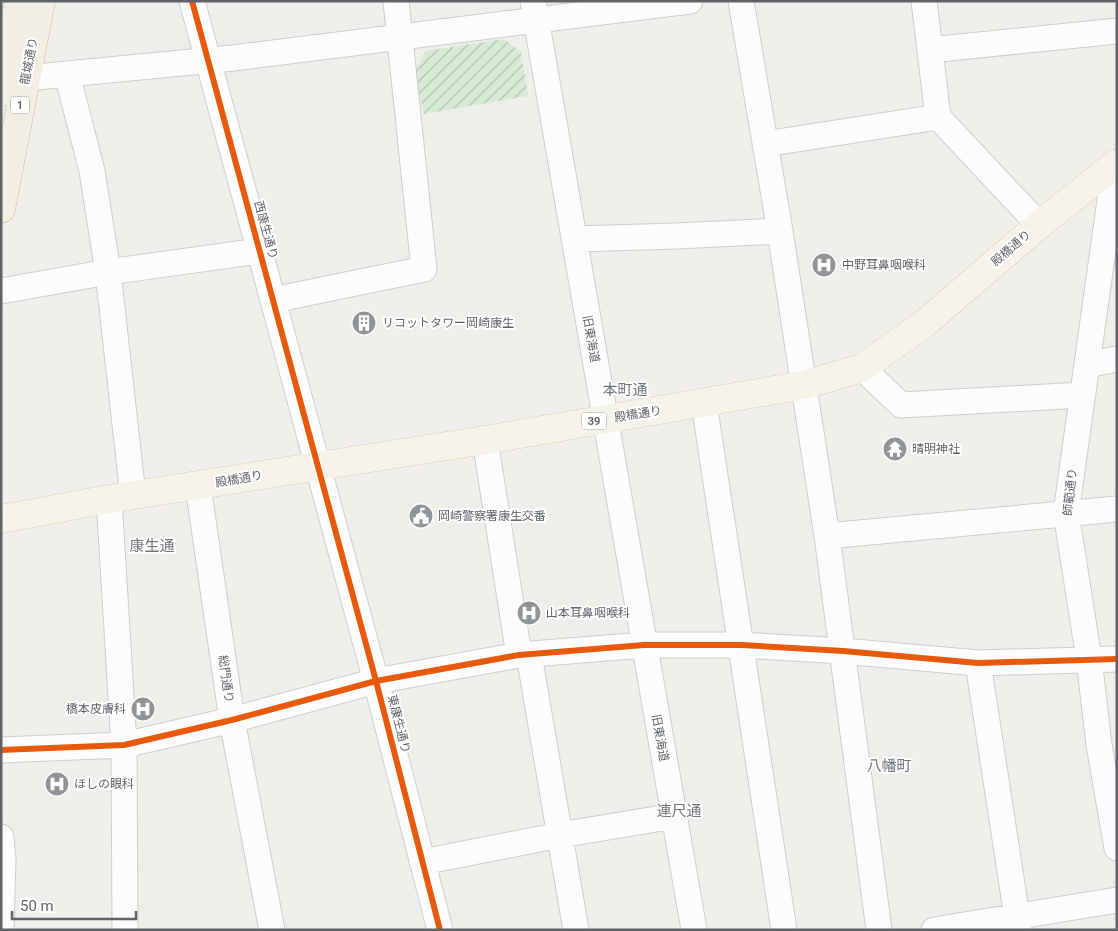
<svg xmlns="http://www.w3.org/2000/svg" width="1118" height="931" font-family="Roboto,'Noto Sans JP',sans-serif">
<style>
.garden{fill:url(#garden-furrows)}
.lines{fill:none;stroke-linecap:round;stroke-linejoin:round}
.minor-casing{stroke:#cbcccc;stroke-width:27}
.major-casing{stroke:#d7ceb8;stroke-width:29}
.highway-casing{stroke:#c8b996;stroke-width:29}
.minor{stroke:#fdfcfc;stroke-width:25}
.major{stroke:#f4f2e9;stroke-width:28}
.highway{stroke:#f0ede3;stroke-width:28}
.cycleway-casing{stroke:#fff;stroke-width:9}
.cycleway{stroke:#e8590c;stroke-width:6}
.labels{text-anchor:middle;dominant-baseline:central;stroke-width:4;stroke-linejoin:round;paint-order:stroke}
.shield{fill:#fff;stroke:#8f9295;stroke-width:1}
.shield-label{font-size:11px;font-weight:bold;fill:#5f6368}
.street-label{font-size:12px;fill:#5f6368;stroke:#fff}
.poi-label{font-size:12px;fill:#5f6368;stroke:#fff;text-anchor:start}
.quarter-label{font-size:15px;fill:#70757a;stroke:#fff}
</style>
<defs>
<pattern id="garden-furrows" width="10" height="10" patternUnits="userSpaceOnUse" patternTransform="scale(1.25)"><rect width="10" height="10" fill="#d8ebd6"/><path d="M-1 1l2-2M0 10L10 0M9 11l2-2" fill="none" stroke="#b2c2b1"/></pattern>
</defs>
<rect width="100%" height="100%" fill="#efeeea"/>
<path class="garden" d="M504 39 521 52 528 96 424 114 414 74 425 51Z"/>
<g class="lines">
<defs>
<path id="minor" d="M192 1 376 681 440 930
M533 1 694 930
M741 1 780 231 827 536 879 930
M924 1 938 117 1039 225
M930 50 1117 31
M67 74 92 171 108 272 133 496
M26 78 233 58 690 1
M765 144 938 117
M1115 165 1066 513 1089 659 1099 745 1117 848
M574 239 677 236 780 231
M1 291 108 272 259 251
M273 300 424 269 396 1
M1087 365 1117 359
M862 368 901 405 1082 395
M704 403 784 930
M485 440 519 655
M198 486 232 720 272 930
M109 499 124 745 125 930
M827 536 1117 509
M529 655 576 930
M978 663 1019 930
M1 750 124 745 232 720 376 681 519 655 644 645H741L843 651 978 663 1117 659
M1 837 3 859 1 930
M422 862 560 835 674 816
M934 930 1117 900"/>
<path id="major" d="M1 519 109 499 485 440 804 385 862 368 924 324 1039 225 1117 163"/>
<path id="highway" d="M1 92 19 1
M1 209 41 1"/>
</defs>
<use href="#minor" class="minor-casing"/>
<use href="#major" class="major-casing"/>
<use href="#highway" class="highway-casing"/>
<use href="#minor" class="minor"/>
<use href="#major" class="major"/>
<use href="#highway" class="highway"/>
<defs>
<path id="cycleway" d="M192 1 376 681 440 930
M1 750 124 745 232 720 376 681 519 655 644 645H741L843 651 978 663 1117 659"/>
</defs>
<use href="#cycleway" class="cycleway-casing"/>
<use href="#cycleway" class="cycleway"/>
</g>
<defs>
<symbol id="hospital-disc" viewBox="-11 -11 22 22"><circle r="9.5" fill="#919496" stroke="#fff"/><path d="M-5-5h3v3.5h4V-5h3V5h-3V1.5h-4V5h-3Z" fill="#fff"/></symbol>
<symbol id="building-disc" viewBox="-11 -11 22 22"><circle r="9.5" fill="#919496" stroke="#fff"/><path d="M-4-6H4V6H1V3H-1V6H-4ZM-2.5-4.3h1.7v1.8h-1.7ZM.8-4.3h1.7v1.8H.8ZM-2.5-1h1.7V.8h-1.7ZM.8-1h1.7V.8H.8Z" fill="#fff"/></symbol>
<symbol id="temple-disc" viewBox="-11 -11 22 22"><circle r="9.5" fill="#919496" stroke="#fff"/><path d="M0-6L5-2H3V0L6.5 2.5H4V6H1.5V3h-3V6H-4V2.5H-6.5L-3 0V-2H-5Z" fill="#fff"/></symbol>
<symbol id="civic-disc" viewBox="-11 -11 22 22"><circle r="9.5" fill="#919496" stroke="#fff"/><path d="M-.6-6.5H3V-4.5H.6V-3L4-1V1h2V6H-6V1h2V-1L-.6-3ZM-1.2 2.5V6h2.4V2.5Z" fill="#fff"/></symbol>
</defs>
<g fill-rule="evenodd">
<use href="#hospital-disc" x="810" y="251" width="28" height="28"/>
<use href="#building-disc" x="350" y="309" width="28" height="28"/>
<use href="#temple-disc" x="881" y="435" width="28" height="28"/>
<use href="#civic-disc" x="407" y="502" width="28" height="28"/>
<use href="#hospital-disc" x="515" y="599" width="28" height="28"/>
<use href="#hospital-disc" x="129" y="695" width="28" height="28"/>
<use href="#hospital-disc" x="43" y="770" width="28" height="28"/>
</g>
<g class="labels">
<g class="shield">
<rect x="11" y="96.5" width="18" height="17" rx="4"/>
<rect x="581.5" y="412.5" width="25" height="17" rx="4"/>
</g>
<g class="shield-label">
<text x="20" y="105">1</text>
<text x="594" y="421">39</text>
</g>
<g class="street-label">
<text transform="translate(29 61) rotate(-79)">龍城通り</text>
<text transform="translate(266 230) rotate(75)">西康生通り</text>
<text transform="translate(1011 248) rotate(-41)">殿橋通り</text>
<text transform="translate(591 339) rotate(80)">旧東海道</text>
<text transform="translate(638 414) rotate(-9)">殿橋通り</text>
<text transform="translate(239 479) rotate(-10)">殿橋通り</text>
<text transform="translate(1070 492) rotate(-84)">師範通り</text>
<text transform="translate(226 679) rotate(82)">総門通り</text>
<text transform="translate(399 724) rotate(76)">東康生通り</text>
<text transform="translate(660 738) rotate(80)">旧東海道</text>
</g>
<g class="poi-label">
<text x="842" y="265">中野耳鼻咽喉科</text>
<text x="382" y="323">リコットタワー岡崎康生</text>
<text x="912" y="449">晴明神社</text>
<text x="438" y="516">岡崎警察署康生交番</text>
<text x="546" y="613">山本耳鼻咽喉科</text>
<text x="126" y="709" text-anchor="end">橋本皮膚科</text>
<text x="74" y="784">ほしの眼科</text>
</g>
<g class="quarter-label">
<text x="625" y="390">本町通</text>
<text x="152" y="546">康生通</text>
<text x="889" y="766">八幡町</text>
<text x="679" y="811">連尺通</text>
</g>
</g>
<rect width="1118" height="931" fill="none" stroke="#5f6368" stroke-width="5"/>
<path d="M12 911v8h124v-8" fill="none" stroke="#5f6368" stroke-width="2.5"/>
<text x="20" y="911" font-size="15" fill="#5f6368" stroke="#ffffff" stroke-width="4" paint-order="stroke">50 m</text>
</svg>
